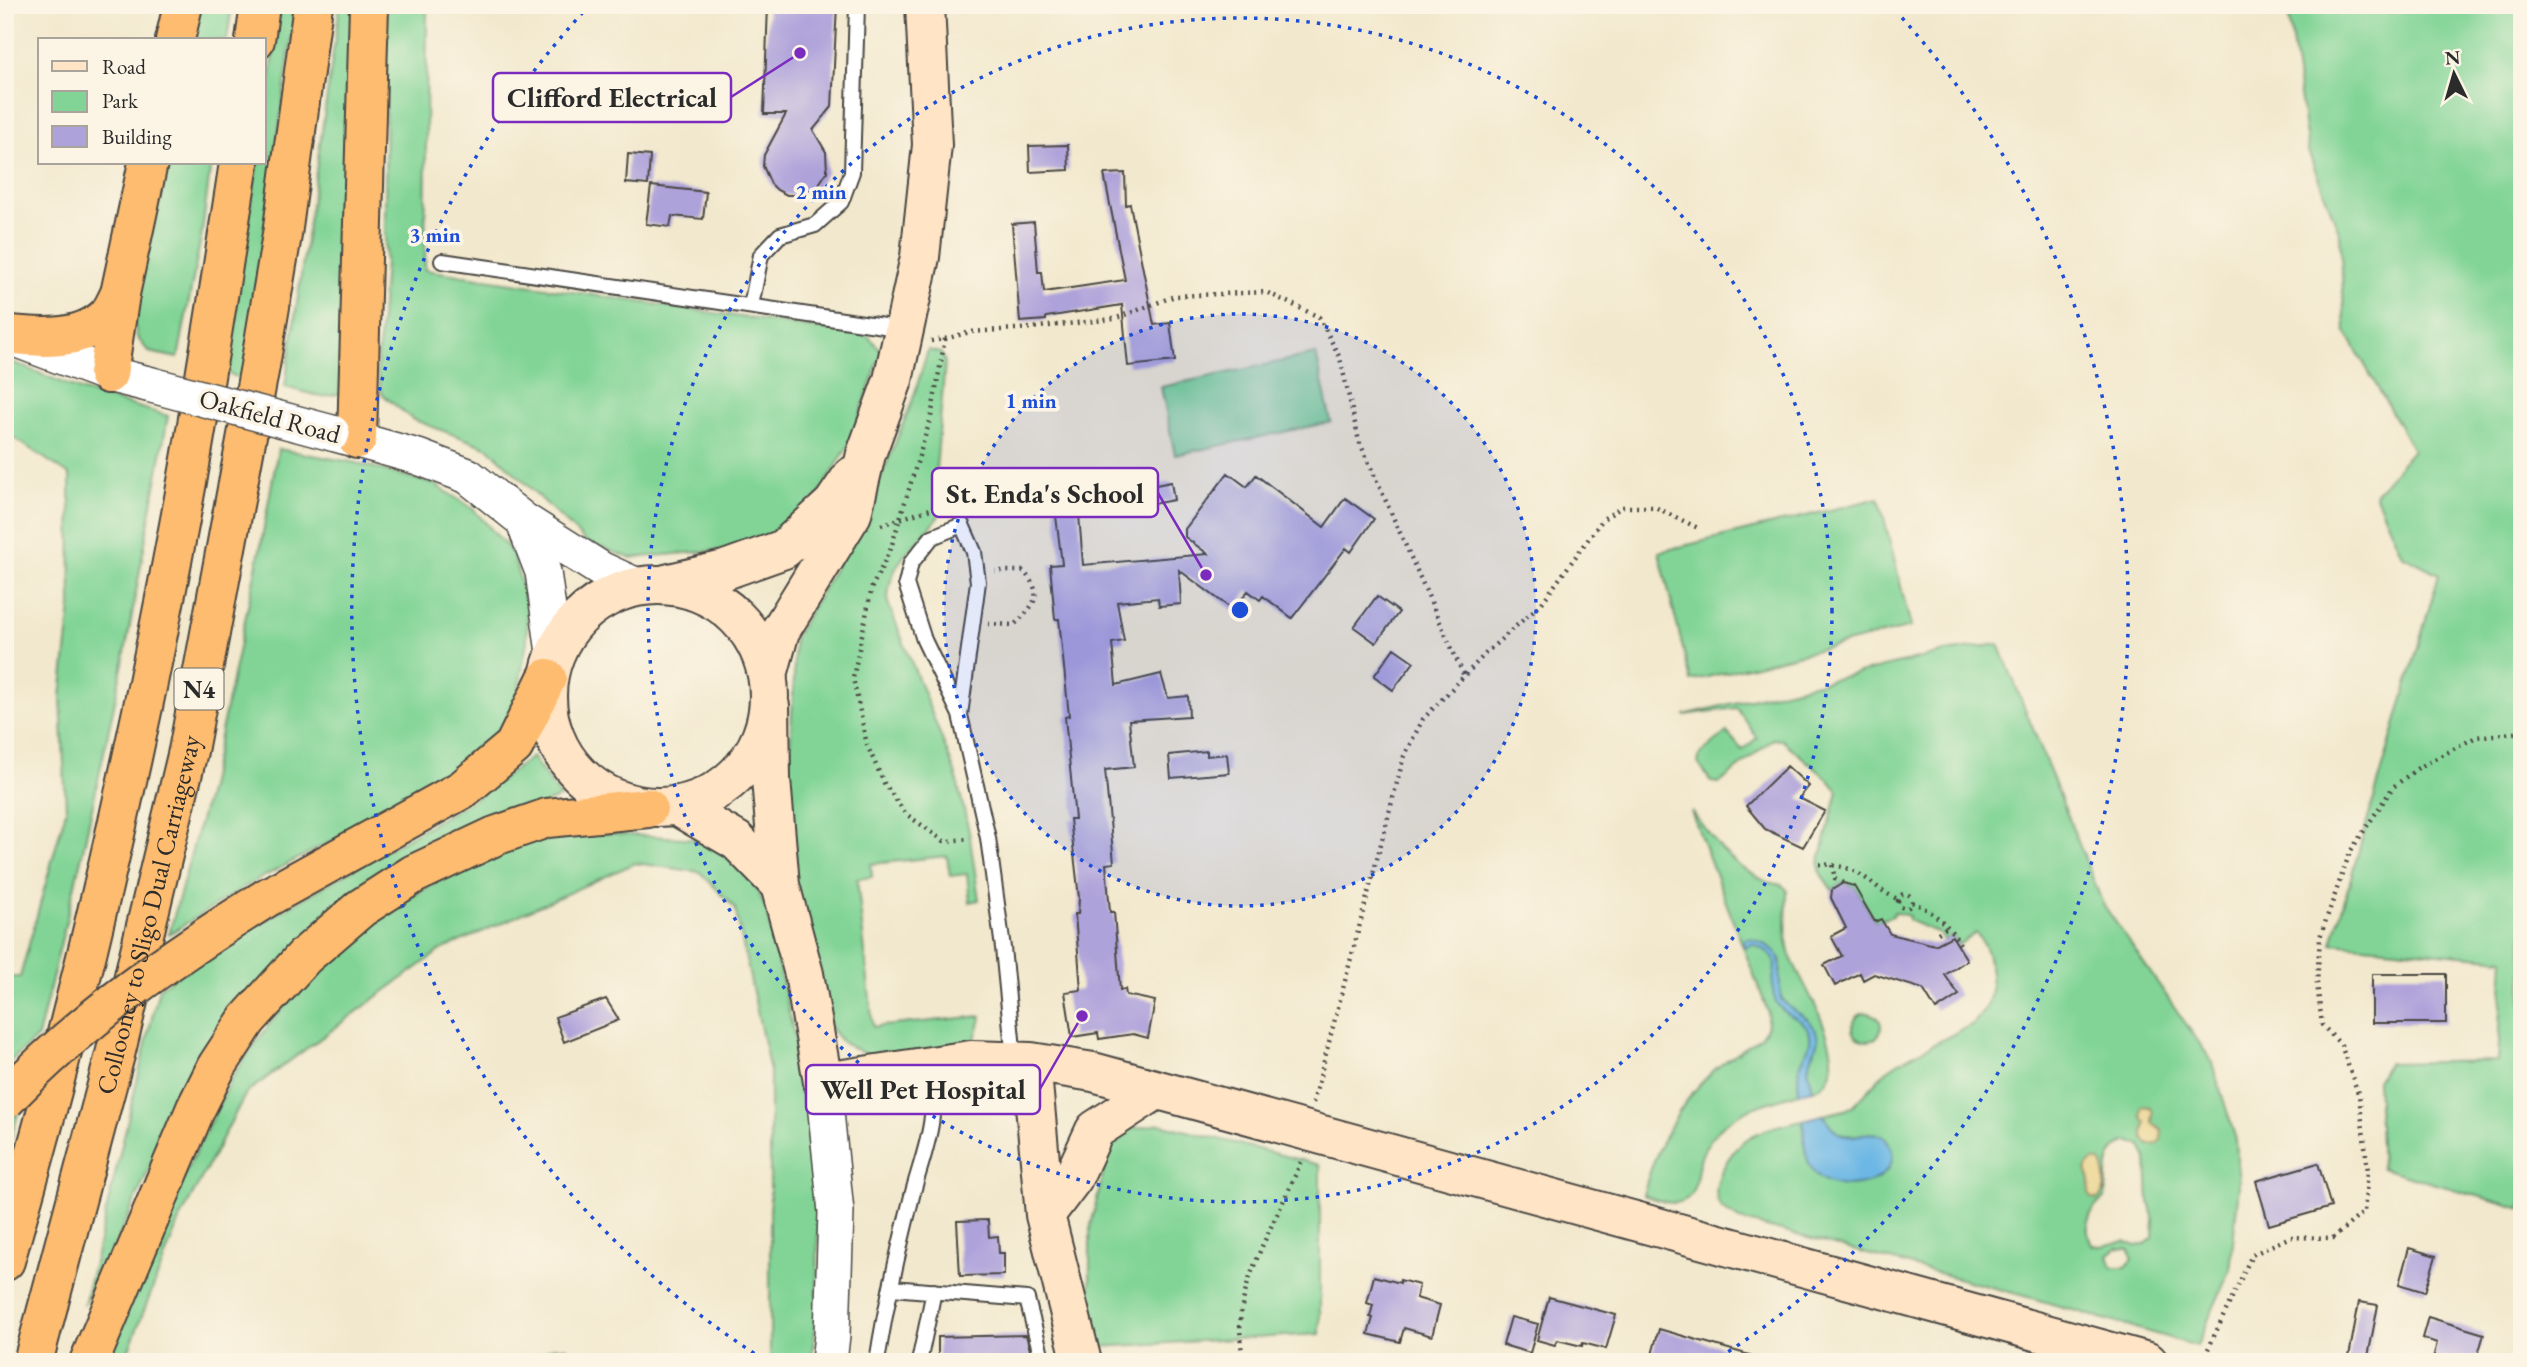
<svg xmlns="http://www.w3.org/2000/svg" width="2527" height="1367" font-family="'EB Garamond',serif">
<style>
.green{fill:#81d496;stroke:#568060;stroke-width:2;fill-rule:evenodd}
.sand{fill:#eeda9e;stroke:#8c8264;stroke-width:2}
.water{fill:#6cb7e5;stroke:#4c7188;stroke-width:2}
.building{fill:#aea2da}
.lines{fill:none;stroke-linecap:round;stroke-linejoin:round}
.service-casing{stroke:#494743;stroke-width:18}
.tertiary-casing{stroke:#494743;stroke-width:38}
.secondary-casing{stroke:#494743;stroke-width:42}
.trunk-casing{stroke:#494743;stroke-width:42}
.path{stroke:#494743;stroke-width:4.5;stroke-dasharray:2 5;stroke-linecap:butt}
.service{stroke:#fff;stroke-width:14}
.tertiary{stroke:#fff;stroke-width:35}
.secondary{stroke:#ffe4c6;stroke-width:38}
.trunk{stroke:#febc70;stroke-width:38}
.tertiary-bridge-casing{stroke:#494743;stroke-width:38;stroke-linecap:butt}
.trunk-bridge-casing{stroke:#494743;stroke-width:42;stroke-linecap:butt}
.tertiary-bridge{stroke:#fff;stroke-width:35}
.trunk-bridge{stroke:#febc70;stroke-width:38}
.ring{fill:none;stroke:#1d4ed8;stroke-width:3.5;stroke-dasharray:3.5 7}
.labels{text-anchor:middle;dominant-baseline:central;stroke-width:7;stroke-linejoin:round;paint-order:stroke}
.shield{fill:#fcf5e5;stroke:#6a6863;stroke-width:2}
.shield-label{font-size:24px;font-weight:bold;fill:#2b2b2b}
.street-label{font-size:26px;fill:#2b2b2b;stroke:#fcf5e5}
.centre{fill:#1d4ed8;stroke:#fcf5e5;stroke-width:3.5}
.ring-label{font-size:21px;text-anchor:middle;font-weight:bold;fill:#1d4ed8;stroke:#fcf5e5;stroke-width:7;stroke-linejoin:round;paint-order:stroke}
.leader{fill:none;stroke:#7b2cbf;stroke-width:2.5}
.callout-dot{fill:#7b2cbf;stroke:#fcf5e5;stroke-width:2.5}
.callout{fill:#fcf5e5;stroke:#7b2cbf;stroke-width:2.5}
.callout-label{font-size:28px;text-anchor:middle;font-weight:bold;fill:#2b2b2b}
</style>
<rect width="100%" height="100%" fill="#fcf5e5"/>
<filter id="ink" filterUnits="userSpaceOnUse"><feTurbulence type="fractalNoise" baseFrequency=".0143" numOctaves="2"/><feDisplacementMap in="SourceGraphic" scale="14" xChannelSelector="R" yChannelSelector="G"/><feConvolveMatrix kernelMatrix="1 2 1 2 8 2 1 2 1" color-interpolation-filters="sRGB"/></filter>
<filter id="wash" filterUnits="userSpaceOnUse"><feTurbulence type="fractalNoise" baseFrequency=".00686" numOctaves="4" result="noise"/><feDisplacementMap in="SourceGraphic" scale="28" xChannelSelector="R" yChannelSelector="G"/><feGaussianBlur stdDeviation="1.57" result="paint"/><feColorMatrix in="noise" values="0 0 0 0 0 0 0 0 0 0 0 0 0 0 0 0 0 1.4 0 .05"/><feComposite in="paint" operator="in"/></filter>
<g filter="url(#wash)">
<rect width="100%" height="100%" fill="#f2e8cd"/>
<path class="green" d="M197 5H232L227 40H190Z
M281 5H296L244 379 225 373 257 163H264V119Z
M340 5H357L340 394 322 397 285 387Z
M386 5H427L425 270 868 336 882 351 850 443 812 506 775 534 721 550 630 558 586 542 489 448 412 419 382 394 377 371 385 264Z
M2287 5H2522V1209L2381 1168 2377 1080 2388 1063 2498 1061 2504 959 2332 943 2439 574 2402 555 2375 494 2413 450 2345 330 2340 234 2308 151Z
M164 163H211L202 232 178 358 149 352 137 337 132 310Z
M928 350 941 353 945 362 935 481 948 490C942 539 887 545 888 603L955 772 969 831 979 900 970 902 967 874 950 876 947 856 871 864 872 877 857 879 873 1027 982 1016 973 1045 872 1057 843 1043 831 1029 784 847 794 680V639L867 512 912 402Z
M1316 354 1331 422 1175 455 1161 387Z
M5 359 80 390 168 416 124 658 82 855 38 1037 5 1066V977H20L66 810 61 697 71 607 70 475 5 432Z
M278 449 357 463 434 484 473 509 512 552 527 604V642L513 719 480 759 330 842 253 882 169 934 208 792 260 550Z
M1879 498 1911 627 1691 681 1659 552Z
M1999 644 2103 904 2211 1060 2236 1140 2239 1186 2230 1270 2197 1346 2028 1297 1740 1220C1735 1216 1727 1213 1722 1208 1705 1191 1730 1149 1747 1139 1764 1128 1784 1124 1803 1120L1807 1156 1816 1175 1854 1185 1880 1178 1878 1134C1849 1132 1843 1147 1823 1115L1845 1110 1854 1105 1886 1071 1899 1062 1973 1024C1980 1016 1988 1007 1990 996 1994 978 1989 947 1976 933L1958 945 1952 936 1944 940 1938 933 1908 920 1909 916 1894 912 1893 916 1875 922 1854 886 1843 883 1832 890 1821 874 1819 864 1838 791 1829 780 1782 740 1773 739 1720 783 1711 782 1698 763 1700 754 1727 732 1742 750 1757 738 1737 708 1684 715 1946 652ZM2127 1141 2141 1145 2147 1160 2149 1202 2154 1220 2153 1238 2144 1245 2136 1246 2125 1241 2101 1246 2092 1245C2083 1227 2089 1209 2105 1198 2110 1173 2101 1154 2127 1141ZM2117 1248 2128 1249 2133 1259 2126 1267H2112L2108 1256Z
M532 757 560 797 382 875 168 1126 118 1239 84 1305 159 988 213 951 476 798Z
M1691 811 1722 850 1742 868 1767 882 1782 885 1787 890C1787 910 1784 937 1790 955 1801 984 1863 1073 1813 1090L1808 1075V1062L1815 1051 1809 1020C1793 1009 1777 1004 1779 981 1780 972 1782 967 1780 958L1750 938 1748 945 1753 944 1770 952 1777 966 1774 994C1784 1004 1796 1014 1806 1025 1819 1040 1797 1072 1799 1093 1770 1102 1732 1110 1713 1136 1708 1143 1702 1153 1700 1160 1696 1172 1697 1193 1685 1200 1673 1207 1655 1199 1643 1195 1654 1151 1678 1104 1712 1072 1726 1059 1744 1049 1760 1037L1766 1030 1768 1012Z
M597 833 717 840 747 865 766 910 802 1070 818 1202 817 1314 811 1362H770V1071L735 908 700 872 635 863 441 950 246 1093 179 1221 124 1362H106L162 1220 234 1074 274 1018 331 958 381 916 438 881 512 844 547 836Z
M1853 1027a14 14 0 1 1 28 0a14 14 0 1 1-28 0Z
M19 1111 5 1159V1124Z
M1160 1124 1320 1165V1334L1099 1347 1090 1342V1229L1109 1148 1132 1129Z
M553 1347H566L585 1362H524Z"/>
<path class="sand" d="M2142 1106 2150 1107 2153 1112 2152 1122 2162 1130 2161 1140 2158 1144 2149 1145C2139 1136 2144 1134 2145 1122L2141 1116Z
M2093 1161H2100C2106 1173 2109 1191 2097 1200L2092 1198 2089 1194 2090 1180 2086 1170 2087 1165Z"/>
<path class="water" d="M1750 938C1795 955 1775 963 1781 999L1790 1008 1809 1020 1816 1031 1818 1040 1808 1068 1813 1090 1799 1093C1798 1084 1797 1075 1800 1066 1803 1056 1812 1046 1810 1035 1807 1017 1784 1018 1776 1002 1763 974 1794 960 1752 944L1745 948 1743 944 1745 939Z
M1823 1115C1849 1156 1857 1123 1885 1137 1917 1180 1837 1201 1815 1173 1803 1159 1804 1137 1803 1120Z"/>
<g id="blocks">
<path class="building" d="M768 5H837L832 107 813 130 826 152 827 172 817 187 799 195H787L777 190 771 184 763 166 764 155 786 114H764Z
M1068 145 1069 170 1030 172 1029 146Z
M628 154 650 156 648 185 626 183Z
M1125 173 1126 205 1130 204 1154 325 1170 323 1175 361 1128 366 1122 305 1046 317V320L1020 322 1012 224 1034 222 1038 272H1042L1044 292 1125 280 1104 174Z
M651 186 706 192 703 219 672 216 670 227 646 224Z
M1228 473 1247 487 1256 475 1324 527 1345 498 1374 519 1351 552 1346 548 1292 618 1263 596 1260 600 1248 591 1233 610 1179 570 1181 604 1159 606 1158 598 1117 602 1124 641 1112 643 1116 685 1161 674 1168 698 1188 696 1189 716 1129 720 1134 767 1105 770 1114 863 1106 864 1110 912H1114L1120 990 1125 989 1126 995 1155 1001 1148 1038 1133 1034 1099 1039 1098 1033 1072 1037 1065 992 1081 990 1075 914H1078L1079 898 1070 819H1075L1065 717 1069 716 1059 619H1055L1050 565 1062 564 1055 508 1078 502 1083 565 1208 554 1185 537V529Z
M1171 482 1174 500 1114 511 1111 494Z
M1377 596 1399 612 1376 643 1354 627Z
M1394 648 1414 662 1393 690 1374 676Z
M1207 751V756L1227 754 1229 773 1171 778 1169 755Z
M1787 766 1809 786 1799 798 1825 811 1803 847 1765 829 1746 806Z
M1843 883 1854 886 1875 922 1881 919 1890 934 1935 945 1952 936 1967 960 1945 975 1959 995 1936 1010 1923 989 1874 974 1863 980 1860 973 1835 986 1824 965 1842 956 1831 936 1846 928 1831 898 1832 890Z
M2372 974H2446V1023H2372Z
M606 999 619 1020 564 1042 555 1017Z
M2318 1163 2331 1207 2269 1225 2256 1181Z
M988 1220 989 1237 998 1236 999 1253H1004V1275L960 1276 957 1221Z
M2409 1248 2436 1256 2425 1292 2399 1284Z
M1374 1276 1400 1283V1280L1419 1285 1416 1298 1440 1305 1432 1336 1404 1328 1400 1342 1368 1334 1373 1318 1370 1317 1373 1305 1367 1303Z
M1549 1297 1616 1315 1606 1349 1583 1343 1582 1346 1557 1340 1555 1345 1537 1340Z
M2359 1302 2378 1305 2367 1362H2348Z
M1511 1317 1538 1324 1530 1353 1503 1345Z
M2428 1317 2484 1334 2476 1362H2432L2437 1343 2422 1338Z
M1659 1329 1753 1356V1362H1650Z
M1026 1335 1033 1362H938V1337Z"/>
</g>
</g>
<g filter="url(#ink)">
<use href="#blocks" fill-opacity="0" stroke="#494743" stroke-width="2"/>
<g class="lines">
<defs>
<path id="service" d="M442 261 904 329
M751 306 761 255 780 235 815 225 841 202 852 172 857 5
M960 715 978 582 974 552 962 525 932 537 911 563 906 584 924 640 960 715 988 838 1003 948 1014 1059
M892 1288 1027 1299 1043 1362
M877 1362C885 1309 897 1256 910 1204 921 1156 942 1120 928 1069
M919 1362 934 1291"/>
<path id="tertiary" d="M15 339 108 374 148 384
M332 433 418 457 468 476 523 520 602 570 637 586
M523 520 543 572 554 653
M823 1082 836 1212 832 1335 829 1362"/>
<path id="secondary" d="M666 584 725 570 784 549 833 504 852 476
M547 696a111 111 0 1 1 222 0a111 111 0 1 1-222 0Z
M768 675 780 631 852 514 866 454 893 380 920 257 932 145 925 5
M770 706 771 779 780 885 804 974 823 1082 971 1060 1031 1062 1093 1072 2148 1362
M677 806 737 841 780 885
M1031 1062 1045 1215 1082 1362
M1045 1215 1073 1178 1095 1130 1156 1090"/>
<g id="trunk">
<path d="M175 40 183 5"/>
<path d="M255 40 260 5"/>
<path d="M5 334C37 338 80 342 106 317 112 312 116 301 120 294"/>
<path d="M108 374 120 294 148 163"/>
<path d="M357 439 369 5"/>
<path d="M268 897 463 789 514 746 547 678"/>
<path d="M5 1261C75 1019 133 772 179 525 202 405 220 284 239 163"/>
<path id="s1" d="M33 1362 115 1055 188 751 260 366 282 235 313 5"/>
<path d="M89 1362 196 1108 217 1066 247 1020 305 956 361 908 414 874 495 836 547 818 648 808"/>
</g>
</defs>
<use href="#service" class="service-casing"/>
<use href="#tertiary" class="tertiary-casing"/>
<use href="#secondary" class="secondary-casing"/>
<use href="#trunk" class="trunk-casing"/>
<path class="path" d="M945 339 970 332 1031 328 1114 319 1175 296 1266 292 1319 317 1340 358 1359 441 1464 676
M931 341 945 339 931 417 890 551 872 587 853 678 867 745 884 783 906 814 944 841 969 839
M881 525 946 504 972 505 973 510
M988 624 1014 625C1035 605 1045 594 1023 571H995
M1819 864C1833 865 1847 866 1859 874 1873 882 1882 893 1898 899
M1832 865 1835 879 1843 883
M1898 901a7 7 0 1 1 14 0a7 7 0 1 1-14 0Z
M1912 902C1934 912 1947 923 1960 944
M1938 933 1949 926
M1313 1103 1404 756 1423 719 1489 650 1541 604 1603 519 1622 507H1655L1700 529
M1243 1362C1241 1346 1239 1329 1241 1312 1249 1261 1283 1208 1302 1159
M2202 1362 2252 1255 2290 1237 2333 1238 2364 1212 2368 1171 2359 1096 2341 1045 2322 1025 2317 983 2320 937 2350 852 2393 787 2418 768 2476 737 2522 732"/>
<use href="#service" class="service"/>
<use href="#tertiary" class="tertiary"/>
<use href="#secondary" class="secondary"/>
<use href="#trunk" class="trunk"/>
<defs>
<path id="tertiary-bridge" d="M148 384 332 433"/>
<path id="trunk-bridge" d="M5 1100C84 1017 172 957 268 897"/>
</defs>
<use href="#tertiary-bridge" class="tertiary-bridge-casing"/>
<use href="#trunk-bridge" class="trunk-bridge-casing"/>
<use href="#tertiary-bridge" class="tertiary-bridge"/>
<use href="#trunk-bridge" class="trunk-bridge"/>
</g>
</g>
<circle cx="1240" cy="610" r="296" fill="#1d4ed8" fill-opacity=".12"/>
<g class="ring">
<circle cx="1240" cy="610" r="296"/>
<circle cx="1240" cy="610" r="592"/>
<path d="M763 1359A888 888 0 0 1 585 10M1895 10A888 888 0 0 1 1717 1359"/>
</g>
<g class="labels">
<rect class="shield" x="174.5" y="668.5" width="49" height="41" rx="5"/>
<g class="shield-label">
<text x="199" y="689">N4</text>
</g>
<g class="street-label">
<text transform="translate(270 416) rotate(15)">Oakfield Road</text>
<text stroke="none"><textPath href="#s1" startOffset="462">Collooney to Sligo Dual Carriageway</textPath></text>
</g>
</g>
<circle cx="1240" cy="610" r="10" class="centre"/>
<g class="ring-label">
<text x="821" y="199">2 min</text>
<text x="435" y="242">3 min</text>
<text x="1031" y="408">1 min</text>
</g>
<path class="leader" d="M800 53L731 97M1206 575L1158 493M1082 1016L1040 1089"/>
<g class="callout-dot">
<circle cx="800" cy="53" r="7"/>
<circle cx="1206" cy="575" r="7"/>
<circle cx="1082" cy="1016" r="7"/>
</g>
<g class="callout">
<rect x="493" y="73" width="238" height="49" rx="7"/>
<rect x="932" y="468" width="226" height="49" rx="7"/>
<rect x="806" y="1065" width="234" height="49" rx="7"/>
</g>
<g class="callout-label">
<text x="612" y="107">Clifford Electrical</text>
<text x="1045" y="503">St. Enda's School</text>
<text x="923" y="1099">Well Pet Hospital</text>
</g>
<rect width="2527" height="1367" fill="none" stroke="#fcf5e5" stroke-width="28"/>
<rect x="38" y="38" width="228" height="126" fill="#fcf5e5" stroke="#a8a49b" stroke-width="2"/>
<rect x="52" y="61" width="35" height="10" fill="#ffe4c6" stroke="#a8a49b" stroke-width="2"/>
<text x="102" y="74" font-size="21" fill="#2b2b2b">Road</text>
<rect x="52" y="91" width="35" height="21" fill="#81d496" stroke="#a8a49b" stroke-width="2"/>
<text x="102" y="108" font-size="21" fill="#2b2b2b">Park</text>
<rect x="52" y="126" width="35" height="21" fill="#aea2da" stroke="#a8a49b" stroke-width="2"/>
<text x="102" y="144" font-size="21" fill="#2b2b2b">Building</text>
<g transform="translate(2454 74) rotate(355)" stroke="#fcf5e5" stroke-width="5" paint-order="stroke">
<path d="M0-5L12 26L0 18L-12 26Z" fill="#2b2b2b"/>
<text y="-10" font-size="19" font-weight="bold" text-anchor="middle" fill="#2b2b2b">N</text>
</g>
</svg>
